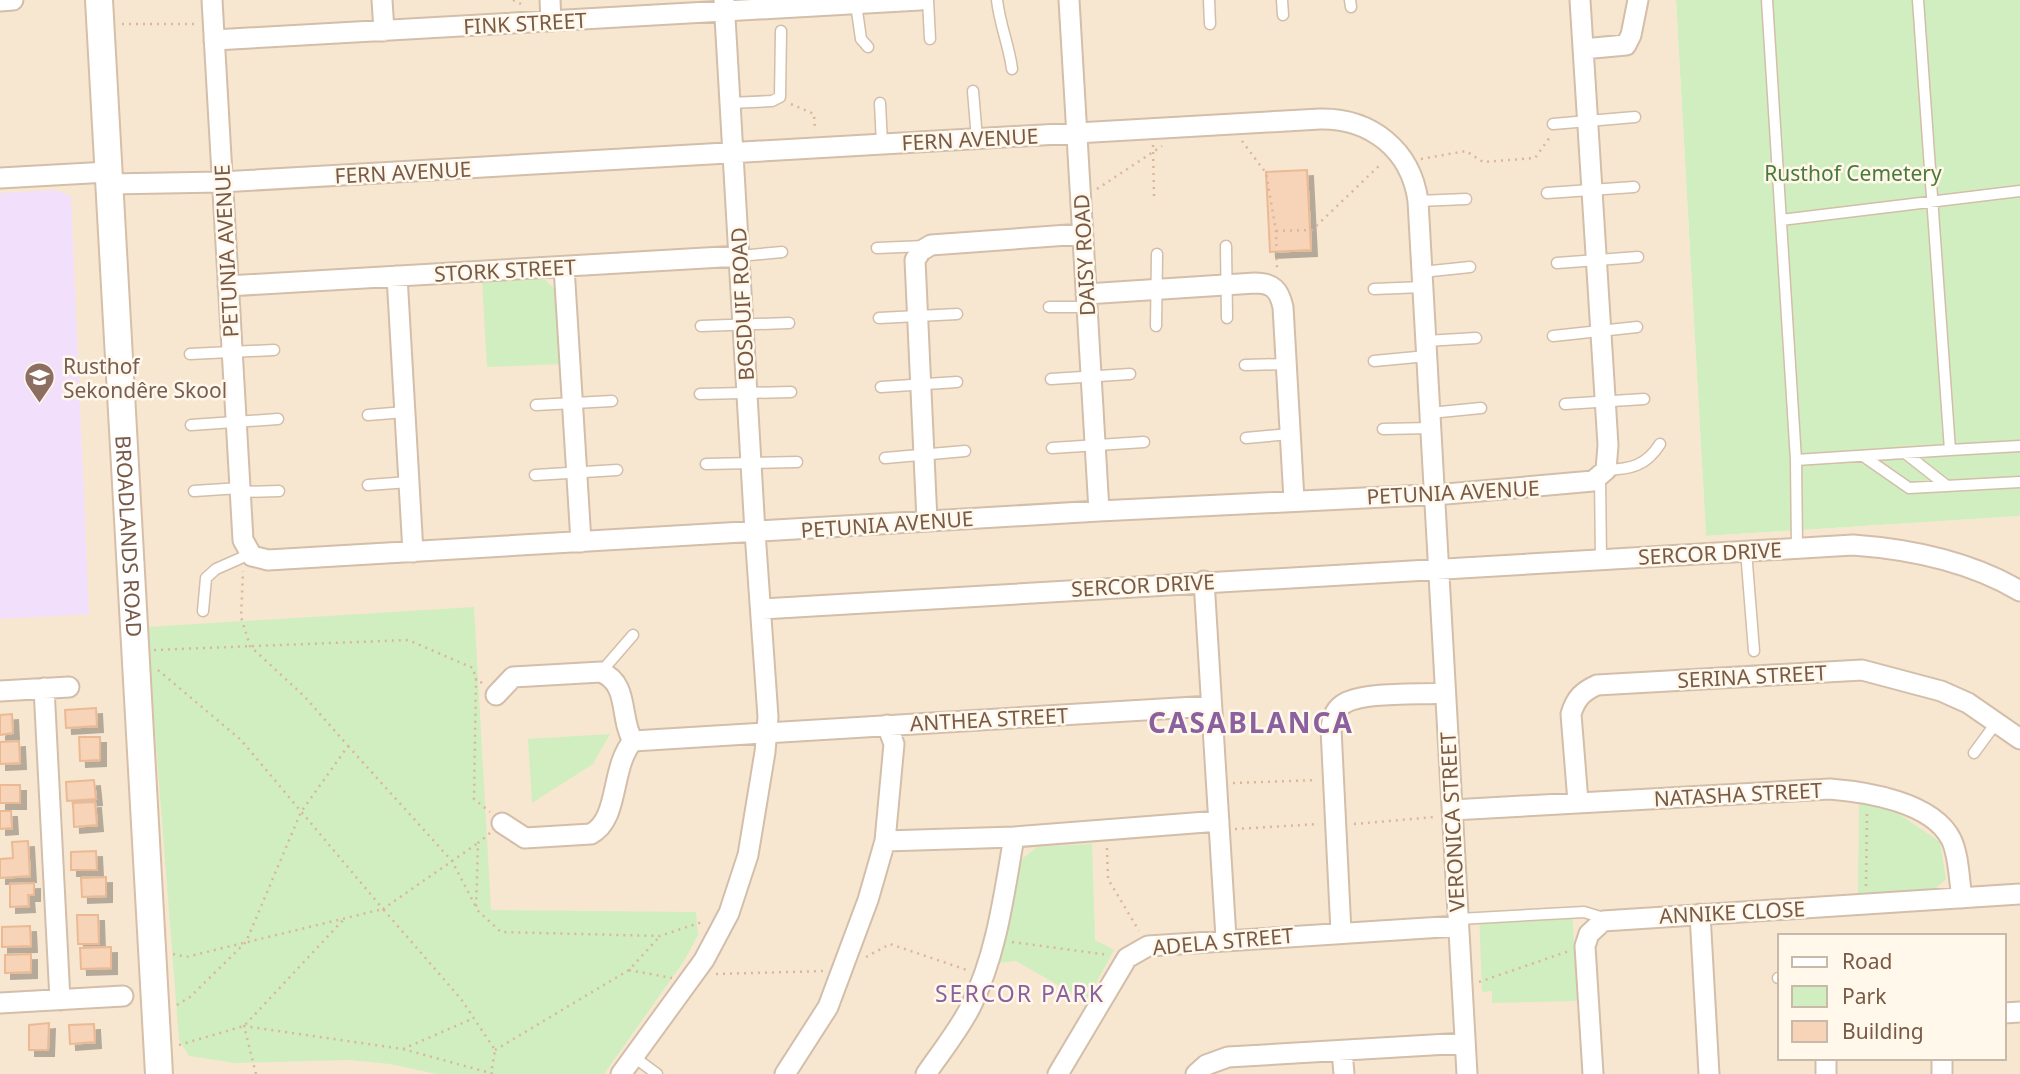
<svg xmlns="http://www.w3.org/2000/svg" width="2020" height="1074" font-family="'Noto Sans',sans-serif">
<style>
.residential{fill:#f7e7d0;fill-rule:evenodd}
.education{fill:#f2dffb}
.green{fill:#d0eebf}
.building{fill:#f7d3b7;stroke:#ebba95;stroke-width:2;filter:url(#shadow)}
.lines{fill:none;stroke-linecap:round;stroke-linejoin:round}
.lane-casing{stroke:#d3beaa;stroke-width:13}
.street-casing{stroke:#d3beaa;stroke-width:23}
.secondary-casing{stroke:#d7bea7;stroke-width:30}
.path{stroke:#dcb69a;stroke-width:2.5;stroke-dasharray:2 5;stroke-linecap:butt}
.lane{stroke:#fff;stroke-width:10}
.street{stroke:#fff;stroke-width:19}
.secondary{stroke:#fff;stroke-width:26}
.labels{text-anchor:middle;dominant-baseline:central;stroke-width:5;stroke-linejoin:round;paint-order:stroke}
.street-label{font-size:21px;fill:#795a46;stroke:#fff8eb}
.park-label{font-size:21px;fill:#4a7a3a;stroke:#fff8eb}
.education-label{font-size:21px;fill:#785e54;stroke:#fff8eb;text-anchor:start}
.neighbourhood-label{font-size:23px;letter-spacing:2px;fill:#8b609e;stroke:#fff8eb}
.district-label{font-size:28px;font-weight:bold;letter-spacing:2px;fill:#8b609e;stroke:#fff8eb}
</style>
<defs>
<filter id="shadow"><feDropShadow dx="6" dy="6" stdDeviation="0" flood-color="#0004"/></filter>
</defs>
<rect width="100%" height="100%" fill="#fff5e2"/>
<path class="residential" d="M0 0H1676L1706 536 2020 516V1074H0ZM1780 936H2004V1058H1780Z"/>
<path class="education" d="M55 190 71 196 89 614 0 619V193Z"/>
<path class="green" d="M1676 0H2020V516L1706 536Z
M541 276 557 291 562 364 487 367 482 280Z
M474 607 491 910 696 912 698 935 684 961 604 1074H437L390 1064 349 1060 236 1063 189 1056 179 1040 147 627Z
M610 734 593 764 532 803 528 739Z
M1859 802 1899 814 1940 842 1946 879 1935 889 1858 893Z
M1092 844 1095 940 1114 950 1086 1001 1016 961 998 963 1022 859 1037 847Z
M1572 907 1577 1001 1492 1003V991L1482 992 1479 912Z"/>
<path class="building" d="M1307 170 1311 250 1270 252 1266 172Z
M96 708 97 726 66 728 65 710Z
M12 714 13 733 0 735V715Z
M79 737H100V760L80 761Z
M19 741 20 763 0 764V742Z
M94 780 96 799 67 801 66 782Z
M0 785H20V803H0Z
M95 802 97 825 74 827 73 803Z
M0 811H11L12 828 0 829Z
M28 841 30 876 0 878V859L13 858 12 842Z
M96 851 97 870H71V852Z
M106 877V896L82 897 81 878Z
M34 883V895H28L29 906 10 907V884Z
M77 915H98L99 944H78Z
M30 926 31 946 2 947V927Z
M111 947V968L81 969 80 948Z
M31 954V972L5 973V955Z
M49 1023 48 1050H29V1025Z
M94 1024 95 1042 70 1044 69 1025Z"/>
<g class="lines">
<defs>
<path id="lane" d="M928 0 930 39
M997 0C1000 26 1009 45 1012 69
M1209 0 1210 24
M1282 0 1283 15
M1350 0 1351 7
M1767 0 1796 460
M856 4 861 39 868 47
M973 91 977 139
M730 103 772 101 780 97 781 31
M880 103 882 144
M1553 124 1635 117
M1547 193 1634 187
M1418 201 1466 199
M1781 220 2020 191
M1226 246 1227 318
M877 248 925 246
M739 256 782 252
M1557 263 1638 257
M1422 272 1470 267
M1374 289 1423 287
M1049 307H1087
M879 318 957 314
M701 326 789 323
M1156 326 1157 254
M1553 336 1637 327
M1426 341 1476 338
M190 354 274 350
M1374 361 1427 356
M1245 365 1286 364
M1051 379 1130 374
M881 387 957 382
M700 394 791 392
M1565 404 1644 399
M536 405 612 401
M1430 413 1481 408
M368 415 405 412
M191 425 278 419
M1383 429 1431 428
M1246 438 1290 434
M1052 448 1144 442
M1950 450 2020 446
M1905 453 1947 486
M1863 456 1909 488 2020 482
M885 458 965 451
M706 464 797 462
M1606 470C1631 469 1646 466 1660 444
M535 475 617 470
M1600 477 1601 560
M368 485 409 482
M194 491 240 488
M240 492 279 491
M1797 548 1796 460 1950 450 1918 0
M1746 551 1754 651
M203 611 206 578 216 569 250 554
M601 672 633 635
M1974 753 1996 723
M1459 919 1584 912 1607 919
M1778 978H1780
M634 1057 657 1074"/>
<path id="street" d="M212 0 243 540 252 556 268 560 1099 511 1446 494 1593 481 1606 470 1608 445 1580 0
M382 0 384 31
M550 0 551 21
M1069 0 1099 511
M0 1 13 0
M214 40 920 0
M1583 49 1626 45 1631 35 1638 0
M0 178 108 172
M109 184 221 182 1320 119C1371 118 1411 150 1418 201L1467 1074
M564 267 581 542
M397 276 413 552
M228 286 739 256
M1086 294 1255 283C1273 283 1279 290 1283 307L1294 500
M927 521 915 260 921 251 931 245 1082 234
M1204 581 1226 938
M762 609 1853 545C1909 549 1971 562 2020 591
M44 688 60 1000
M0 691 69 687
M496 695 513 677 601 672C630 684 619 718 633 741
M1578 802 1571 714C1576 698 1582 692 1597 685L1862 670 1941 691 1968 703 2020 739
M1452 810 1830 789C1867 792 1932 802 1951 839 1959 855 1959 880 1962 898
M502 823 525 838 591 834C620 819 610 767 633 741L1211 706
M885 841 1014 837 1219 821
M1700 914 1709 1074
M1341 932 1331 729C1332 719 1334 711 1342 705 1360 691 1421 695 1445 693
M0 1003 123 996
M2004 1013 2020 1012
M1342 1051 1344 1074
M1826 1058V1074
M1942 1058V1074
M621 1074 704 960 729 913 748 855 765 752 768 717 755 532 724 0
M785 1074 828 1007 868 900 885 841 894 744 887 725
M926 1074C941 1052 959 1030 971 1006 997 953 1004 894 1014 837
M1058 1074 1127 958 1148 946 1458 926
M1196 1074 1206 1065 1228 1057 1465 1043
M1593 1074 1585 946 1589 934 1603 921 2020 894"/>
<g id="secondary">
<path id="s1" d="M99 0 159 1074"/>
</g>
</defs>
<use href="#lane" class="lane-casing"/>
<use href="#street" class="street-casing"/>
<use href="#secondary" class="secondary-casing"/>
<path class="path" d="M513 0 521 4
M122 24H196
M791 104 814 114 815 131
M1242 141 1266 173 1276 231 1277 269
M1153 145 1154 197
M1421 159 1466 151 1483 162 1535 158 1550 137
M1097 189 1162 146
M1276 231 1312 230 1382 163
M154 650 408 640 473 668 476 679
M158 670 241 740 383 909 478 843
M482 683 476 679 474 799 490 812
M348 746 452 861 476 907
M1233 783 1317 780
M1354 824 1435 817
M1235 829 1319 824
M490 833 478 843 476 909 501 932 660 936 705 921
M1107 848 1108 879 1139 931
M1866 886 1867 813
M1012 942 1109 955
M173 954 186 957 383 909 461 999 495 1050 491 1074
M866 957 890 944 967 970
M629 970 672 978
M716 974 825 971
M1479 982 1569 951
M177 1005 190 997 246 942 301 812 348 746 305 697 250 646 241 617 243 571
M179 1045 244 1026 344 919
M403 1049 494 1074
M495 1050 629 970 660 936
M256 1074 244 1026 403 1049 474 1018"/>
<use href="#lane" class="lane"/>
<use href="#street" class="street"/>
<use href="#secondary" class="secondary"/>
</g>
<defs>
<symbol id="school-pin" viewBox="-11 -11 22 30"><path d="M0 17L-7.5 6A9.5 9.5 0 1 1 7.5 6Z" fill="#8d6e63" stroke="#fff8eb"/><path d="M0-5L7-2L0 1L-7-2ZM-4 1L0 2.5L4 1V4Q0 6-4 4Z" fill="#fff"/></symbol>
</defs>
<g fill-rule="evenodd">
<use href="#school-pin" x="22" y="360" width="35" height="47"/>
</g>
<g class="labels">
<g class="street-label">
<text transform="translate(525 23) rotate(-3)">FINK STREET</text>
<text transform="translate(970 139) rotate(-3)">FERN AVENUE</text>
<text transform="translate(403 172) rotate(-3)">FERN AVENUE</text>
<text transform="translate(226 251) rotate(-93)">PETUNIA AVENUE</text>
<text transform="translate(1084 255) rotate(-93)">DAISY ROAD</text>
<text transform="translate(505 270) rotate(-3)">STORK STREET</text>
<text transform="translate(742 304) rotate(-93)">BOSDUIF ROAD</text>
<text transform="translate(1453 492) rotate(-3)">PETUNIA AVENUE</text>
<text transform="translate(887 524) rotate(-4)">PETUNIA AVENUE</text>
<text stroke="none"><textPath href="#s1" startOffset="537">BROADLANDS ROAD</textPath></text>
<text transform="translate(1710 553) rotate(-3)">SERCOR DRIVE</text>
<text transform="translate(1143 585) rotate(-3)">SERCOR DRIVE</text>
<text transform="translate(1752 676) rotate(-3)">SERINA STREET</text>
<text transform="translate(989 719) rotate(-3)">ANTHEA STREET</text>
<text transform="translate(1738 794) rotate(-3)">NATASHA STREET</text>
<text transform="translate(1452 822) rotate(-93)">VERONICA STREET</text>
<text transform="translate(1732 912) rotate(-3)">ANNIKE CLOSE</text>
<text transform="translate(1223 941) rotate(-5)">ADELA STREET</text>
</g>
<g class="park-label">
<text x="1853" y="173">Rusthof Cemetery</text>
</g>
<g class="education-label">
<text x="63" y="366">Rusthof<tspan x="63" dy="24">Sekondêre Skool</tspan></text>
</g>
<g class="neighbourhood-label">
<text x="1020" y="993">SERCOR PARK</text>
</g>
<g class="district-label">
<text x="1251" y="722">CASABLANCA</text>
</g>
</g>
<rect x="1778" y="934" width="228" height="126" fill="#fff8eb" stroke="#c9b9a9" stroke-width="2"/>
<rect x="1792" y="957" width="35" height="10" fill="#ffffff" stroke="#c9b9a9" stroke-width="2"/>
<text x="1842" y="969" font-size="21" fill="#795a46">Road</text>
<rect x="1792" y="986" width="35" height="21" fill="#d0eebf" stroke="#c9b9a9" stroke-width="2"/>
<text x="1842" y="1004" font-size="21" fill="#795a46">Park</text>
<rect x="1792" y="1021" width="35" height="21" fill="#f7d3b7" stroke="#c9b9a9" stroke-width="2"/>
<text x="1842" y="1039" font-size="21" fill="#795a46">Building</text>
</svg>
